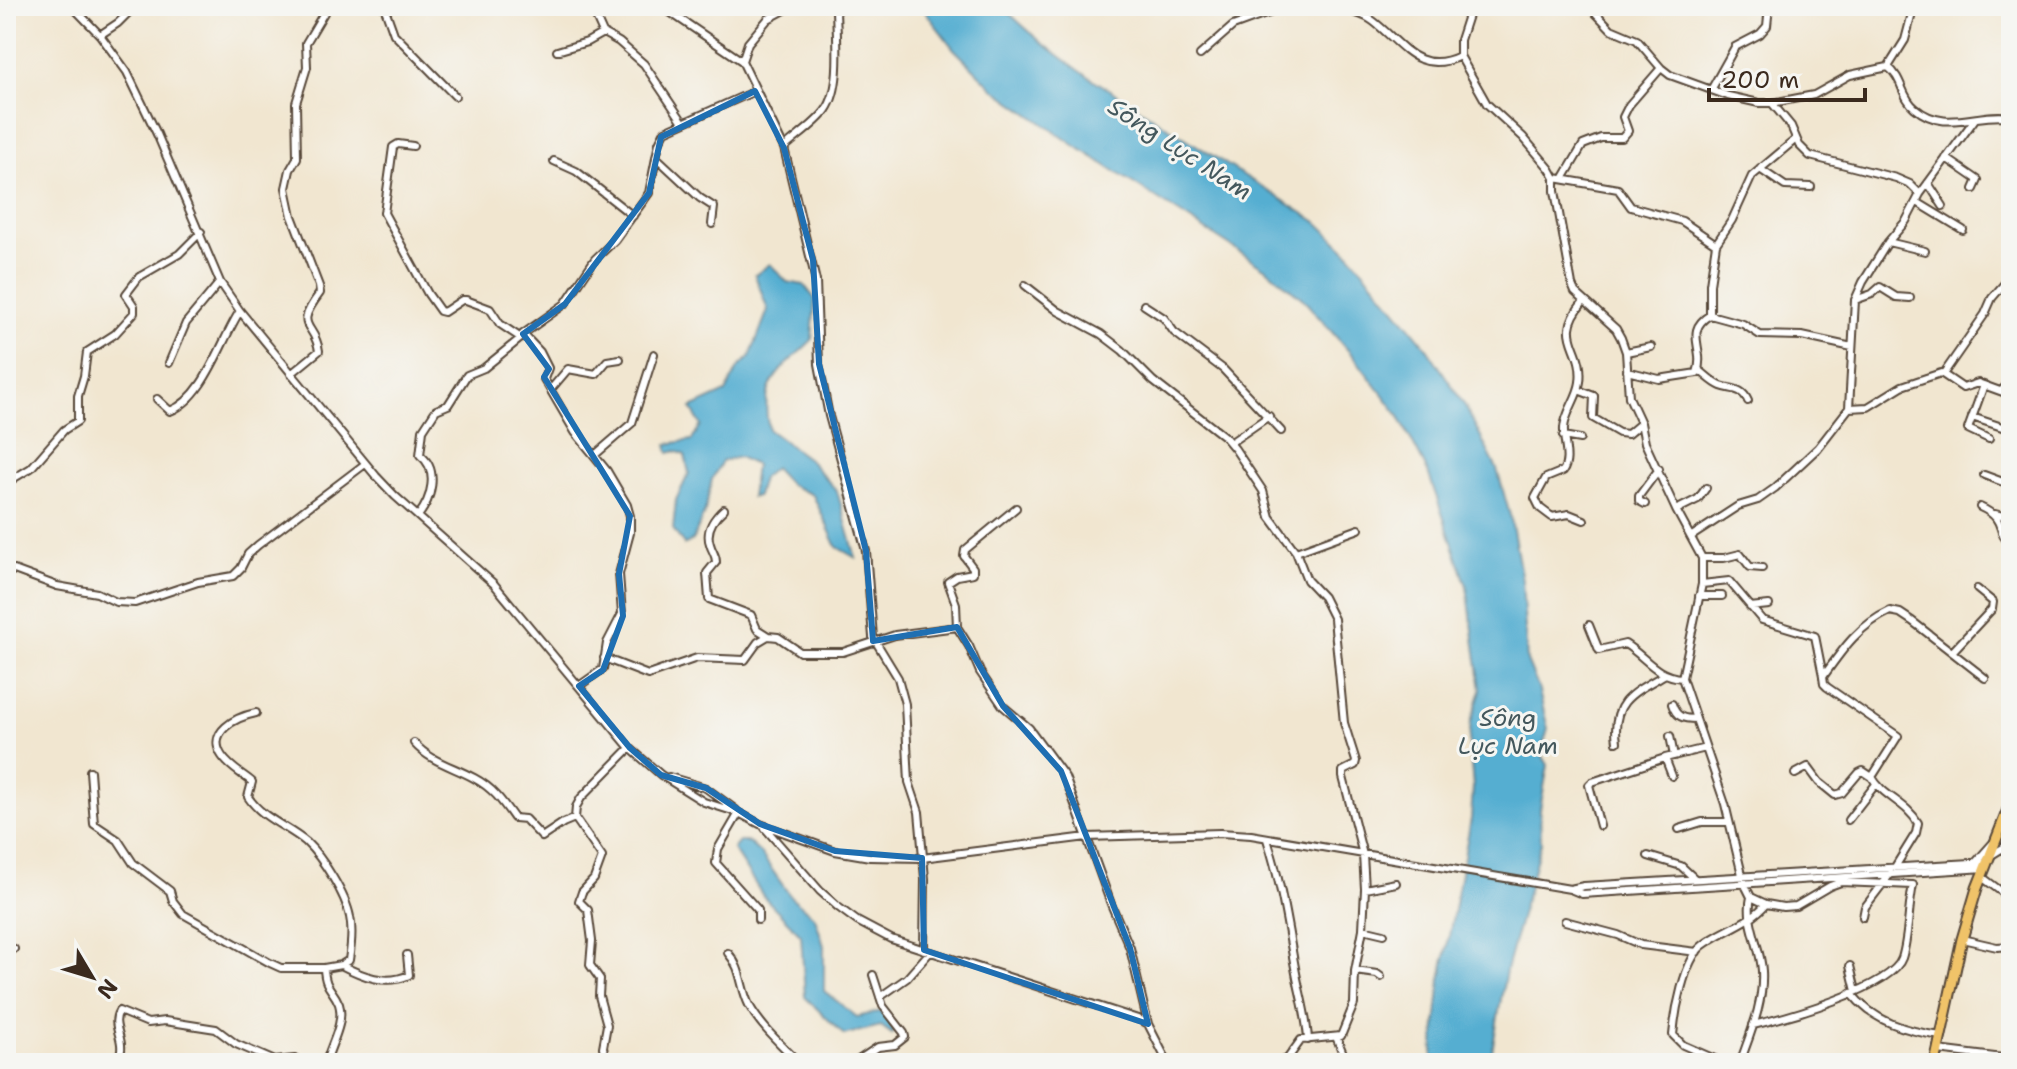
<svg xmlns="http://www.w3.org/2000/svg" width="2017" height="1069" font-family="'Shantell Sans',sans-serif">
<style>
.water{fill:#54aed1;stroke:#486c78;stroke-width:2}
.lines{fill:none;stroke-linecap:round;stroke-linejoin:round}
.minor-casing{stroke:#564639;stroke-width:10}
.highway-casing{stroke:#564639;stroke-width:13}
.minor{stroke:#fff;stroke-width:6}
.highway{stroke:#f0c369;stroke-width:9}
.marked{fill:none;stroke:#1f6fb2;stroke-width:6;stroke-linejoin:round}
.labels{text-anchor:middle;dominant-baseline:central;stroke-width:6;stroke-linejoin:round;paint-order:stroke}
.water-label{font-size:24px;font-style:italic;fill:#44585d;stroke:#f6f6f2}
</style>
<rect width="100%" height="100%" fill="#f6f6f2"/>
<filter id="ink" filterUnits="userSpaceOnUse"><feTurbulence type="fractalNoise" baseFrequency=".0125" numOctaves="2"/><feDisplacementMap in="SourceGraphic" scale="16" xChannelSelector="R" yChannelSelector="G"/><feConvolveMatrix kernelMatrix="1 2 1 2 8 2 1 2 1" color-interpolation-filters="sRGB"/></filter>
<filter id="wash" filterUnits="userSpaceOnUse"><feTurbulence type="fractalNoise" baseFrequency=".006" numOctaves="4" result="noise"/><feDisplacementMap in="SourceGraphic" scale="32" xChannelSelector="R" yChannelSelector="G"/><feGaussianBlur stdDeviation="1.8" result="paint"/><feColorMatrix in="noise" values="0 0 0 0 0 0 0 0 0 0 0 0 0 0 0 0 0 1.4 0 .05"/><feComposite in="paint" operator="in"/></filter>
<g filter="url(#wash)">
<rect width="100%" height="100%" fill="#f1e6d0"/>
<path class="water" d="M921 6H1001L1041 42 1080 71 1317 222 1349 253 1425 345 1465 406 1497 469 1511 519 1522 580 1527 661 1538 687 1548 729 1541 753 1548 765 1540 809 1541 843 1506 970 1490 1063H1432L1441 979 1471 819 1473 787 1469 741 1471 722 1481 690 1467 586 1428 472 1397 413 1354 357 1303 299 1269 271 1071 143 994 89 954 49Z
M770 264 787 282 804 285 815 299 812 340C781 371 758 381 769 430L808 459 837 491 856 558 837 547 813 495 790 485 774 468 762 478 757 496 751 497 755 465 739 457 722 461 712 479 705 511 693 540 684 545 673 529 676 500 689 473 685 455 676 451 669 453 667 444 692 440 701 425 691 408 726 392 738 368 750 357 768 310 755 275Z
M739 842H748L761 854 791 897 815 917 824 946V991L857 1017 882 1011 894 1031 892 1034 881 1026 844 1035 805 997 801 935 763 896 733 849Z"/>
</g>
<g filter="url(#ink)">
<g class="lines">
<defs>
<path id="minor" d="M72 6 100 35 127 72 157 134 220 282 240 311 376 476 395 496 494 584 630 748 661 775 704 802 739 813 760 824 835 851 870 857 922 858 1087 837 1220 833 1251 835 1570 889 1582 894 1985 868
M384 6 394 34 455 96
M591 6 603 33
M661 6 742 61
M836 6C836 35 843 86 826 110 816 124 797 136 784 148L816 281 819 364 829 416 866 551 873 637 898 678 905 704 909 782 919 812 925 879 924 950
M1330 6C1344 10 1361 12 1373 21 1402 43 1418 76 1460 56
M1471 6 1460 40V56L1487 104 1523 137 1550 169 1555 178V191L1572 285 1575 292 1616 329 1621 338 1626 352 1629 397 1641 423 1645 443 1676 510 1702 558V584L1682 678 1725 804 1744 883 1751 897 1766 904 1783 907 1796 906 1830 886 1841 882 1913 885C1908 908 1909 936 1902 958 1892 988 1784 1018 1753 1025
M1589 6 1611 29 1637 40 1661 68 1670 75 1728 96 1759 103H1772L1814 95 1850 75 1888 67C1903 78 1901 97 1915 108 1945 134 1978 111 2011 117
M1470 13 1483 6
M100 35 118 23 135 6
M557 51 587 42 603 33 619 42 644 64 683 122
M1200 55 1233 26 1288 6
M1888 67 1905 40 1914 6
M1711 90 1735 47 1760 34 1767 26 1769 6
M1772 103 1791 126 1799 145 1810 156 1896 178 1910 184 1920 194
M413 146 398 144 393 147 384 213 428 294 440 311 444 312 462 300H466L490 309 500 324 521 338
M784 148 742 61 748 43 768 19 792 6
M656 157 700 198 714 207 712 224
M1946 158 1978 180 1974 189
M554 161 576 171 633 216
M1760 169 1785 186 1811 187
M1555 178 1618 189 1631 207 1682 221 1716 244 1732 220 1752 176 1796 139
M1563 179 1583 145 1601 138H1622L1628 131 1623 117 1629 105 1661 68
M1928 183 1943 206
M1917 202 1963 230
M1888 242 1925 251
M1025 285 1058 311 1101 334 1122 350 1153 381 1225 437 1235 449 1263 491 1270 517 1296 552 1307 580 1323 597 1334 619 1344 723 1356 761 1355 765 1343 771V777L1363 855 1365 889 1363 929 1355 971 1354 1004 1341 1036 1301 1040 1288 1058 1280 1063
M1855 300 1872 294 1880 287 1896 297 1910 298
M1144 305 1164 318 1174 332 1223 369 1281 431
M1710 315 1743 324 1760 335 1802 336 1852 347
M523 334 540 352 548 368 544 379 575 432 607 471 627 505 630 516V533L619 574 622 614 607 643 603 669 579 686
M1626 352 1651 347
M169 363 186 323 220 282
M1699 370C1706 375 1713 383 1721 386 1732 390 1742 387 1748 401
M1627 371 1659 379 1697 373C1706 349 1683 331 1710 315V284L1716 244
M1944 373 1985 314 1992 298 2011 276
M291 374 319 351C315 321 292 330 320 293L319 286 292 216 286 188 290 170 297 158 296 103 307 67 306 43 328 6
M1984 385 1968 429 1989 439
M551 389 568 369 596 374 607 361 620 359
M1578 390 1594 396 1593 418 1619 433 1628 434 1641 423
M2001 391 2011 381
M157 399 170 411C205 398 221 340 240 311
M1849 408 1855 300 1863 282 1888 242 1906 221 1920 194 1975 119
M1972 417 2011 430
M1563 436 1580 439
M1230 443 1269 416
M596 454 632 423 654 354
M1984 475 2011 485
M6 483 31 468 64 430 78 421V396L84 376 87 352 115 334 134 313V306L126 294 139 277 179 254 201 232
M1645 504 1639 501V496L1659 469
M1980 507C2009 520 1994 532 2011 544
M1016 508 965 550 964 556 973 568V573L957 576 948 582 956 604 957 627 969 646 980 672 1003 706 1029 728 1065 777 1111 904 1130 948 1148 1024
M724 509C715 517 705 530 710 544 712 552 716 554 716 562L707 573 709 599 751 615 757 629 768 636
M1676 510 1698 499 1706 488
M1995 514 2011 518
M418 516C431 500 440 470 420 455L423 430 436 410 448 405 467 375 484 368 521 338 523 334 565 304 595 259 615 240 649 193 659 143 665 131 755 91
M1584 520 1569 514 1552 517 1540 508 1535 498 1546 478 1563 471C1571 459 1563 443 1564 428 1565 412 1578 398 1580 382 1585 345 1552 339 1584 301
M1692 536 1738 506 1758 500 1775 488 1818 448 1849 408 1868 407 1902 386 1941 373 1963 388 1978 383 2011 395
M1296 552 1359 529
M1702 558H1724L1740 554 1750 567 1762 568
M6 567 57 586 97 593 116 602 135 603 198 582 233 576 241 568 248 554 258 545 365 464
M1702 584 1729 581 1762 620 1815 636 1823 676
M1699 596H1722
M1750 607 1769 605
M1589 625 1599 650 1625 644C1646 657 1655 676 1682 678
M1952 652 1992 609 1993 602 1977 589
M604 658 648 675 697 658 745 660 758 642 768 636 778 637 800 652H843L895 635 957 627
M1672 704C1676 717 1683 719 1696 719
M1670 736 1674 756
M1617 742C1611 702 1632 693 1664 675
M414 743C431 762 452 766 474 778 493 788 502 801 514 818L525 819 542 837 563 823 575 818 576 807 581 798 630 748
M1665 758 1672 776
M90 771 94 824 118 840 133 863 170 891 173 901 183 914 270 963 281 968H324L341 965 349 960C351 947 353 930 350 917 346 895 322 857 306 842 287 826 263 819 248 797L252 782C243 774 230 768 222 756 206 732 236 717 256 713
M1795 774 1808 767 1819 782 1835 795 1842 793 1859 773 1863 771 1872 777
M669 777 706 788 736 810
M739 813 718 849 716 863 758 910V920
M575 818 602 857 594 879 582 892 579 901 588 910 592 941 590 965 600 979 599 996 607 1025 603 1047 606 1063
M1848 820 1876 784
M1600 826 1589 785 1592 782 1665 758 1706 748
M765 828 820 891 838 907 857 921 891 939 1141 1020 1148 1024 1168 1063
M1679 829 1702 822H1729
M1267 839C1282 886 1287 925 1296 973 1300 995 1307 1017 1308 1040
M1648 856 1681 866 1695 879
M1990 856 2011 843
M1976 862 1992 844
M1895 867 1916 833 1918 823C1907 803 1882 796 1872 777L1898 736 1827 687 1824 684 1823 677C1842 650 1859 625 1890 611L1900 613 1912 621 1985 678
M1982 877 2011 899
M1365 889 1396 883
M1570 889 1584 886 1988 862
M1863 917 1865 907 1891 873
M1565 921 1618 935 1641 945 1697 952
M1363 929 1384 934
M1962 939 1997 947 2011 946
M6 946 14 949
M728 953C742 968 740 987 749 1005 761 1027 782 1045 799 1063
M341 965C362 976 386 986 409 975L407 955
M1850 966 1856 991
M324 968C325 990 333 988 339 1004 345 1023 330 1045 326 1063
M1355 971 1377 974 1381 977
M1851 993C1874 1022 1906 1031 1941 1036
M880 997 907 978 930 952
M1337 1039 1347 1063
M1938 1050 2011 1059
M117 1063C117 1062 121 1051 121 1050 123 1036 111 1025 119 1011L148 1023 165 1021 216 1029 236 1044 275 1061 295 1059 304 1063
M854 1063 878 1047 895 1045 905 1037 904 1033 883 1006 873 975
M1724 1063 1683 1045 1673 1035C1675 1012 1684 961 1702 946 1722 930 1749 924 1766 904
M1740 1063C1750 1034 1764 1003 1762 971 1761 947 1745 922 1751 897"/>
<path id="highway" d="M1935 1063 1962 939 1977 888 2011 802"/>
</defs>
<use href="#minor" class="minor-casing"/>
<use href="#highway" class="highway-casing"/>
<use href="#minor" class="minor"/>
<use href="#highway" class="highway"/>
</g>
</g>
<path class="marked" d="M755 91 784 148 813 260 819 364 866 551 873 641 957 627 1003 706 1061 771 1130 948 1148 1024 924 950 922 858 835 851 760 824 706 788 661 775 630 748 579 686 603 670 623 616 619 574 630 516 544 377 549 369 523 334 565 304 649 193 661 137Z"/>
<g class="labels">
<g class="water-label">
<text transform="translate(1180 149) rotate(33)">Sông Lục Nam</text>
<text x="1508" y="718">Sông<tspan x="1508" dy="28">Lục Nam</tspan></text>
</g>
</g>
<rect width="2017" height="1069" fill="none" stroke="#f6f6f2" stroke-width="32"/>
<g transform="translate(92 977) rotate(128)" stroke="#f6f6f2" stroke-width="6" paint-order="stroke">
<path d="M0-6L14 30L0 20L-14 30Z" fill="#3b2a1e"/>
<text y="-12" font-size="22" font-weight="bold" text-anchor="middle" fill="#3b2a1e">N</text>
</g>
<path d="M1709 88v12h156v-12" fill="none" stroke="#3b2a1e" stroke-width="4"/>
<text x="1721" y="88" font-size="24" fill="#3b2a1e" stroke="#f6f6f2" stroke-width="6" paint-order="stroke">200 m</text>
</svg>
